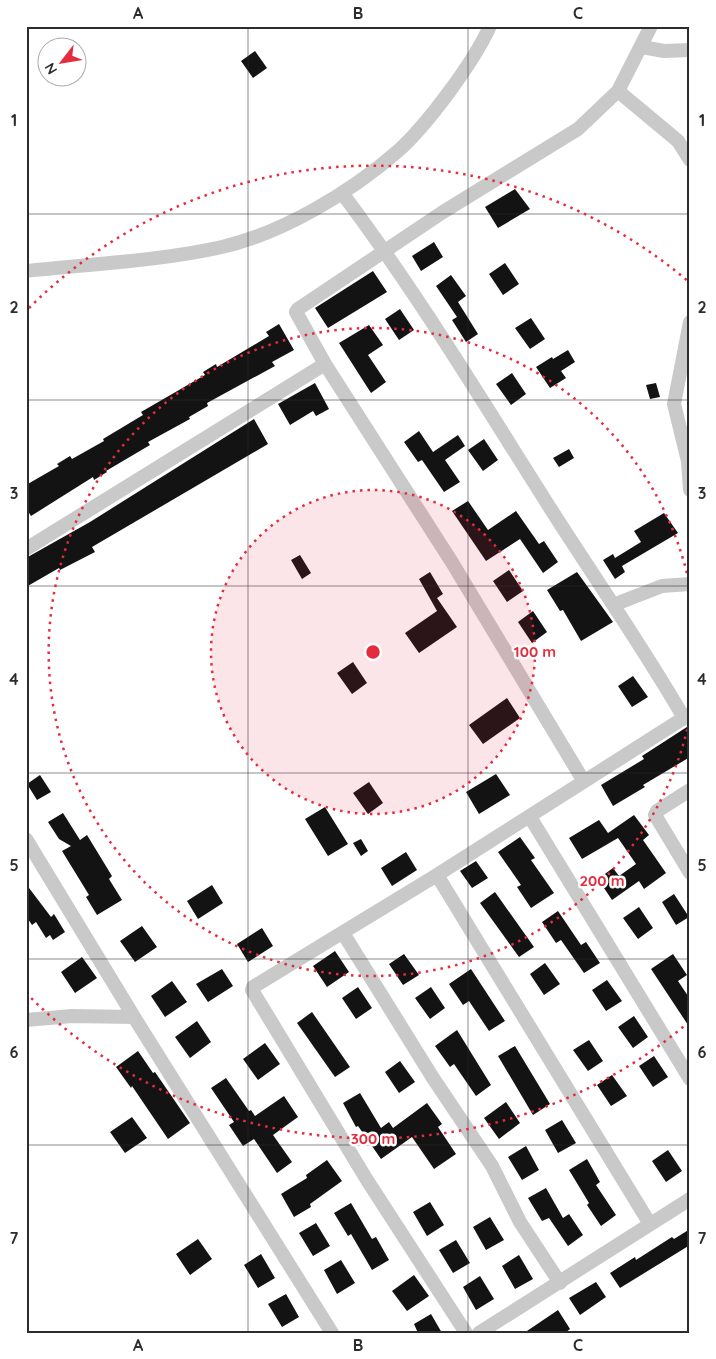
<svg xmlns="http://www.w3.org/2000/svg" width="716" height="1359" font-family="Quicksand,sans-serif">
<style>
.building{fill:#131313}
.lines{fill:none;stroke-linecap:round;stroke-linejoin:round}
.minor{stroke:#c9c9c9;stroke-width:14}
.grid{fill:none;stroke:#2c2c2c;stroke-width:1;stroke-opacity:0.55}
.ring{fill:none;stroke:#e42c3e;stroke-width:2.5;stroke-dasharray:2.5 5}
.centre{fill:#e42c3e;stroke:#fff;stroke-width:2.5}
.ring-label{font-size:15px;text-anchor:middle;font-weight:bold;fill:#e42c3e;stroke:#fff;stroke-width:5;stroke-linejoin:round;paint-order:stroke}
.neatline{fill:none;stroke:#2c2c2c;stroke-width:2}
.grid-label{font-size:16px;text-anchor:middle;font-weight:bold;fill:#2c2c2c}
</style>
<rect width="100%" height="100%" fill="#fff"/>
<path class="building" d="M255 51 267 68 253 78 241 61Z
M515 189 530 209 498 228 485 207Z
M434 242 443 257 421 271 412 256Z
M505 263 519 284 503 295 489 274Z
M373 271 387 292 328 328 315 308Z
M451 275 466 296 458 302 478 334 466 342 452 320 457 317 436 286Z
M400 309 414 330 399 340 385 319Z
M531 318 545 339 530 349 515 328Z
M279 324 294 350 272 362 275 366 207 403 208 406 189 417 190 419 148 442 150 445 106 471 107 472 94 480 93 477 31 516 26 508V485L59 466 57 464 70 456 72 459 104 441 103 439 143 415 141 412 205 375 203 372 216 364 217 367 269 336 266 332Z
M369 325 383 345 368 355 386 382 371 393 339 343Z
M568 350 575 362 561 371 566 378 550 388 536 367 552 357 553 359Z
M512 373 526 394 511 405 496 384Z
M315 383 329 409 316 416 313 411 290 425 278 404Z
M656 383 660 397 650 399 646 385Z
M254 419 268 444 92 547 95 552 60 570 59 568 26 587V558L90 522Z
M419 431 433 452 458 435 465 446 445 460 460 482 444 492 422 460 418 462 404 442Z
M484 439 498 460 483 471 468 450Z
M569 449 574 458 559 467 553 458Z
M468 501 488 530 516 511 539 544 544 541 558 562 543 573 520 539 486 561 452 511Z
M664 513 678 533 622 566 625 572 615 579 603 560 613 554 615 558 641 542 634 531Z
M300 555 311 573 302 579 291 560Z
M509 570 523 591 507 602 493 581Z
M430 572 443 594 437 598 457 627 419 653 405 633 437 611 419 579Z
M577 572 613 622 581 641 563 610 560 611 547 590Z
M533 611 547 632 532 643 518 622Z
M353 662 367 683 352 694 337 673Z
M633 676 648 697 632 707 618 686Z
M507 698 520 718 483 744 469 725Z
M690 725V757L643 785 645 787 613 806 601 785 644 759 642 756Z
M496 774 510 795 479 814 466 792Z
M40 775 51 792 37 800 27 784Z
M369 782 383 803 368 814 353 793Z
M325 807 348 844 328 856 305 819Z
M63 813 80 840 87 835 112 876 109 879 122 900 97 915 86 897 89 895 62 851 71 846 59 839 48 822Z
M634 815 649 835 643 840 666 873 644 889 639 881 612 900 598 879 613 868 619 876 636 864 618 838 582 859 569 838 599 820 608 833Z
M520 837 535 858 531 860 554 893 531 908 517 887 521 885 498 852Z
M361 839 368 851 361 856 353 843Z
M406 852 417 870 392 886 381 868Z
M476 861 488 878 472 888 460 871Z
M26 884 51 917 54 914 65 932 53 940 50 935 46 938 36 922 32 925 26 916Z
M212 885 223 903 198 919 187 901Z
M495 892 534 947 519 957 480 903Z
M674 894 689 917 676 925 662 902Z
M639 907 653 928 638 939 623 918Z
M558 911 581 945 586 942 600 963 584 973 561 940 556 943 542 922Z
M142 926 157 947 135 962 120 941Z
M262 928 273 946 248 962 237 944Z
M335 951 349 972 327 987 313 966Z
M404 954 419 975 403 985 389 964Z
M673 954 687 975 678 981 690 999V1028L651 969Z
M82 957 97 978 75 993 61 972Z
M545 963 560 984 544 995 530 974Z
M222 969 233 986 208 1002 196 984Z
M471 969 505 1021 489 1031 469 1001 463 1005 449 984Z
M607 980 622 1001 606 1011 592 990Z
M172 981 187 1002 165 1017 151 996Z
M358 987 372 1008 356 1019 342 998Z
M431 987 445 1008 430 1019 415 998Z
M312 1012 350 1067 335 1077 297 1023Z
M634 1016 648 1037 633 1048 618 1027Z
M197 1021 211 1042 190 1058 175 1037Z
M457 1030 491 1085 476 1096 454 1064 450 1067 435 1046Z
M589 1040 603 1061 588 1071 573 1050Z
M265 1043 280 1064 258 1080 243 1059Z
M515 1046 550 1104 533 1115 498 1056Z
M138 1051 153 1073 155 1072 190 1123 168 1139 132 1086 131 1088 116 1067Z
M654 1056 668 1077 653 1087 639 1066Z
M400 1061 415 1082 399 1093 385 1072Z
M612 1075 627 1096 611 1106 597 1085Z
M226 1078 249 1111 251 1110 255 1116 284 1096 298 1117 273 1135 292 1162 277 1173 254 1139 243 1146 229 1125 234 1122 211 1088Z
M360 1093 381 1128 389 1122 393 1128 427 1103 442 1124 438 1127 456 1154 434 1169 412 1137 381 1159 358 1126 356 1127 343 1103Z
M506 1102 520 1123 499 1139 484 1118Z
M132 1117 147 1138 125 1153 110 1132Z
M562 1120 576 1143 558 1153 545 1130Z
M526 1146 539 1170 522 1180 508 1157Z
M668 1150 682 1171 666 1182 652 1161Z
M587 1159 600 1182 596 1185 616 1215 601 1226 587 1205 589 1203 569 1170Z
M327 1160 342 1181 310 1204 311 1207 294 1217 281 1194 307 1178 306 1175Z
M546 1188 563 1218 569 1214 583 1235 568 1246 549 1218 542 1221 528 1198Z
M430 1202 444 1225 427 1236 413 1212Z
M351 1203 372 1239 376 1237 389 1260 372 1270 351 1234 348 1236 334 1213Z
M490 1217 504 1240 486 1250 473 1227Z
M316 1223 330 1246 313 1256 299 1233Z
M690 1229V1245L620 1288 610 1273 635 1257 636 1260 672 1237 674 1239Z
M198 1239 212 1259 190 1275 176 1254Z
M456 1240 470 1263 453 1273 439 1250Z
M261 1254 275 1278 258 1288 244 1265Z
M519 1255 533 1279 515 1289 502 1266Z
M341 1260 355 1283 337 1294 324 1270Z
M414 1275 429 1296 407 1311 392 1291Z
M480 1276 494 1299 476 1310 463 1287Z
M596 1282 606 1297 580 1315 569 1298Z
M286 1294 299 1317 282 1327 268 1304Z
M558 1310 570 1329 565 1333H524Z
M431 1314 442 1333H418L414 1324Z"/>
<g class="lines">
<path class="minor" d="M642 47 664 51 690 50
M618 91 678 141 690 160
M342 193C418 294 484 404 552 511 596 580 643 647 684 718
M26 271C91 264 159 261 222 247 283 233 351 192 398 151 427 125 474 62 490 26
M690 322 674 404 688 461 690 490
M26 549 325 364
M613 605 662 586 690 584
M583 780 453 564 325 364 296 312 298 309 443 212 578 129 618 91 651 26
M690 790 657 811 655 815 690 873
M530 817 690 1079
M26 839 134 1017 332 1333
M437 875 253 987 252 990 367 1180 466 1333
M343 933 433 1078 492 1166 520 1222 560 1283
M26 1020 72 1016 134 1017
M650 1224 437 875 690 714
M479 1333 690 1199"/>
</g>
<path class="grid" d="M248 26V1333M468 26V1333M26 214H690M26 400H690M26 586H690M26 773H690M26 959H690M26 1145H690"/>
<circle cx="373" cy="652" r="162" fill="#e42c3e" fill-opacity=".12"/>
<g class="ring">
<circle cx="373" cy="652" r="162"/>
<path d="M689 722A324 324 0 1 1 689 582"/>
<path d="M689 1022A487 487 0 0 1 29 996M29 308A487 487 0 0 1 689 282"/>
</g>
<circle cx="373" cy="652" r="8" class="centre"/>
<g class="ring-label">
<text x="535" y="657">100 m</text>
<text x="602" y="886">200 m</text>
<text x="373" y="1144">300 m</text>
</g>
<rect width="716" height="1359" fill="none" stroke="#ffffff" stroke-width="55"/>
<g transform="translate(62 62) rotate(239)"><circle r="24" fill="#ffffff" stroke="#ababab"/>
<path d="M0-4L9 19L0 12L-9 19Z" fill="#e42c3e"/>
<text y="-8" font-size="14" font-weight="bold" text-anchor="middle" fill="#2c2c2c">N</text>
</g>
<rect x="28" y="28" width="660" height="1304" class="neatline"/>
<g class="grid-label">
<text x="138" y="19">A</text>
<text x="358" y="19">B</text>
<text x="578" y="19">C</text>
<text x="14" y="126">1</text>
<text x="702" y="126">1</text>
<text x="14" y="313">2</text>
<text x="702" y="313">2</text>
<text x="14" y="499">3</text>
<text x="702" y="499">3</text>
<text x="14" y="685">4</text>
<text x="702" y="685">4</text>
<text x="14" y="871">5</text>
<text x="702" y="871">5</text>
<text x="14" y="1058">6</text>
<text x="702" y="1058">6</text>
<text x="14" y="1244">7</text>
<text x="702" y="1244">7</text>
<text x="138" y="1351">A</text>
<text x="358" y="1351">B</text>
<text x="578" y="1351">C</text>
</g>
</svg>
